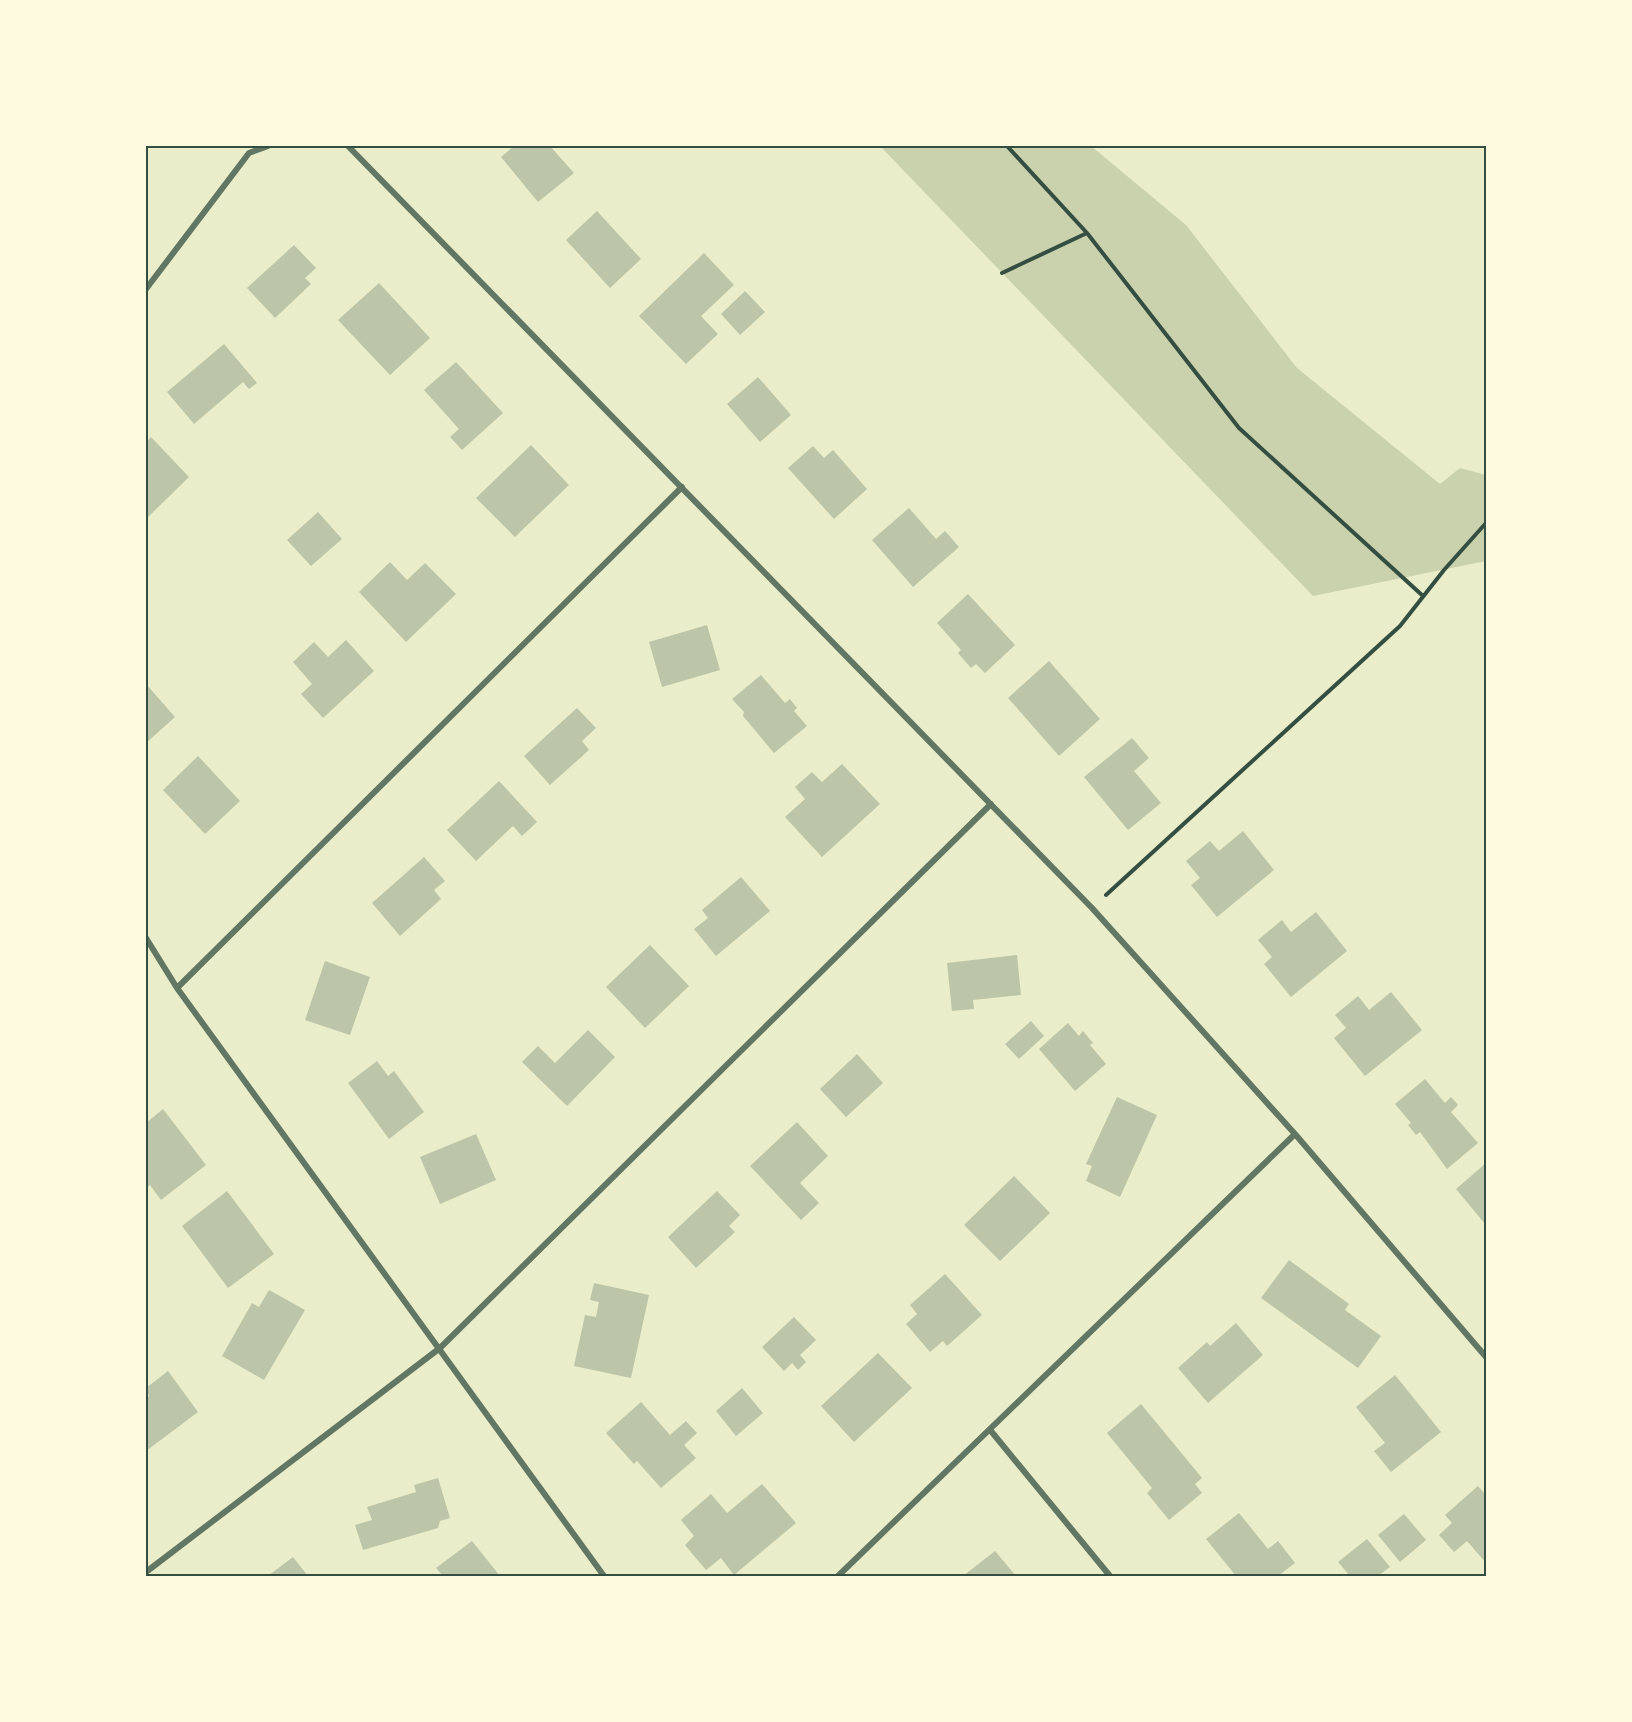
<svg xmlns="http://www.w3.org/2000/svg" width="1632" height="1722" font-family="Manrope,sans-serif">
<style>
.green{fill:#cad2ad}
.building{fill:#bcc5a7}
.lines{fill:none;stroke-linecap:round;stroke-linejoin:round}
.path{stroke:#344e41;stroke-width:4}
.minor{stroke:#617663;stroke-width:6}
.neatline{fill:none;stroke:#344e41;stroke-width:2}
</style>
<rect width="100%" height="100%" fill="#e9edc9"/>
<path class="green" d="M880 146H1091L1186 225 1297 368 1440 484 1460 468 1486 475V561L1313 596Z"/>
<path class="building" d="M514 146H550L574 173 538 202 501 157Z
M597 211 641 259 610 288 566 240Z
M294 245 316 268 305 278 311 284 275 318 247 288Z
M704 253 734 285 701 316 718 334 686 364 639 316Z
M379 283 430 338 390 375 338 320Z
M745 291 765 312 740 335 721 314Z
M224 344 257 383 249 389 243 382 194 424 167 392Z
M456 362 503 413 462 450 450 437 459 429 424 390Z
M758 377 791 415 760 442 727 404Z
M151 437 189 477 146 519V443Z
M531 445 569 485 515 537 476 498Z
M813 446 824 458 833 450 867 489 834 519 788 468Z
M909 508 936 539 945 531 959 547 913 587 872 540Z
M318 512 342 539 311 566 287 540Z
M390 562 407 580 425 563 456 594 406 642 359 592Z
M968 594 1015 645 985 673 976 664 971 668 958 653 961 650 937 623Z
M707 625 720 670 662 687 649 642Z
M346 640 374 671 323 718 301 694 312 684 293 662 314 642 328 657Z
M1049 661 1100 719 1059 756 1008 698Z
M761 675 785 703 790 699 797 708 794 711 807 726 774 753 743 716 744 712 732 699Z
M146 684 175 717 146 743Z
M577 708 596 728 582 741 589 750 550 785 524 756Z
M1132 738 1149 758 1134 771 1161 803 1128 830 1084 777Z
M198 756 240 801 205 834 163 790Z
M842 764 880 804 822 857 785 817 805 799 795 787 812 772 822 782Z
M499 781 537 822 522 836 513 826 476 861 447 830Z
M1243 831 1274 870 1217 917 1191 885 1200 878 1186 861 1210 841 1219 851Z
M424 857 445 881 434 890 441 899 400 936 372 903Z
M741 877 770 911 716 956 694 929 708 918 702 910Z
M1316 912 1347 951 1291 997 1264 964 1272 957 1258 940 1282 920 1291 932Z
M650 945 689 986 645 1028 606 987Z
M1017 955 1021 995 973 1000 974 1009 952 1011 947 963Z
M325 961 370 977 350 1035 305 1020Z
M1391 992 1422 1030 1365 1076 1334 1038 1346 1028 1335 1015 1358 996 1369 1010Z
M1031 1021 1044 1036 1019 1059 1005 1044Z
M1068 1023 1079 1036 1083 1031 1093 1043 1090 1045 1106 1064 1075 1091 1039 1049Z
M588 1030 615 1057 567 1106 522 1062 538 1046 555 1063Z
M857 1054 883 1083 846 1117 820 1089Z
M377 1061 388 1076 394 1071 424 1112 389 1139 348 1083Z
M1425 1079 1445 1103 1451 1097 1458 1105 1451 1112 1478 1143 1447 1169 1420 1132 1416 1135 1408 1125 1411 1123 1395 1104Z
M1117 1097 1157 1115 1120 1197 1086 1181 1092 1166 1086 1164Z
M163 1109 206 1165 161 1200 150 1185 146 1189V1123Z
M797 1122 828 1156 800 1183 819 1203 801 1220 750 1166Z
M476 1134 496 1180 440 1204 420 1157Z
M1486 1163V1225L1456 1189Z
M1014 1176 1050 1213 1000 1261 964 1225Z
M227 1191 274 1254 228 1288 182 1226Z
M717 1191 740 1215 729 1226 735 1232 696 1268 668 1237Z
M1289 1260 1349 1304 1345 1310 1381 1336 1358 1368 1261 1298Z
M945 1274 982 1315 947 1346 943 1341 930 1352 906 1324 917 1314 910 1305Z
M594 1283 649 1295 631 1378 574 1366 585 1315 596 1317 599 1302 590 1300Z
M269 1290 305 1310 264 1380 222 1356 252 1303 259 1307Z
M794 1317 816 1340 800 1355 806 1362 798 1370 792 1363 784 1371 762 1347Z
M1236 1323 1263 1355 1208 1403 1178 1368 1207 1342 1210 1346Z
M878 1353 912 1388 854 1442 821 1406Z
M168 1371 198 1412 146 1451V1399L149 1396 146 1388Z
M1395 1375 1441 1432 1391 1472 1374 1451 1385 1443 1356 1407Z
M742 1388 763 1413 736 1436 716 1411Z
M641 1402 670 1435 686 1421 697 1433 684 1445 696 1458 661 1488 637 1461 634 1464 606 1433Z
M1141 1404 1202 1478 1195 1484 1202 1493 1169 1520 1147 1493 1152 1488 1107 1433Z
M438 1478 450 1518 440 1521 438 1528 363 1550 355 1525 372 1520 367 1507 416 1492 414 1485Z
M762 1484 796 1523 734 1575 721 1558 706 1570 685 1545 694 1536 681 1520 711 1494 727 1513Z
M1478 1486 1486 1495V1563L1467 1541 1454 1552 1439 1535 1452 1523 1445 1515Z
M1239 1513 1268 1549 1278 1541 1295 1563 1278 1576H1236L1206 1539Z
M1404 1514 1426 1540 1400 1562 1378 1535Z
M1367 1539 1390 1567 1378 1576H1350L1338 1562Z
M472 1541 500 1576H443L436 1568Z
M995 1551 1016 1576H963Z
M293 1557 308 1576H268Z"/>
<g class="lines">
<path class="path" d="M1007 146 1087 233 1239 428 1423 596
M1002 273 1087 233
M1106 895 1400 626 1444 570 1486 523"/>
<path class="minor" d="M348 146 1092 908 1295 1134 1486 1357
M146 289 249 153 268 146
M146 938 177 988 604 1576
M177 988 682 487
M991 1431 1110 1576
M146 1572 440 1348 991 804
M838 1576 1295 1134"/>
</g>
<rect width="1632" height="1722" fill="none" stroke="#fefae0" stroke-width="294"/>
<rect x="147" y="147" width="1338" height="1428" class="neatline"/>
</svg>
